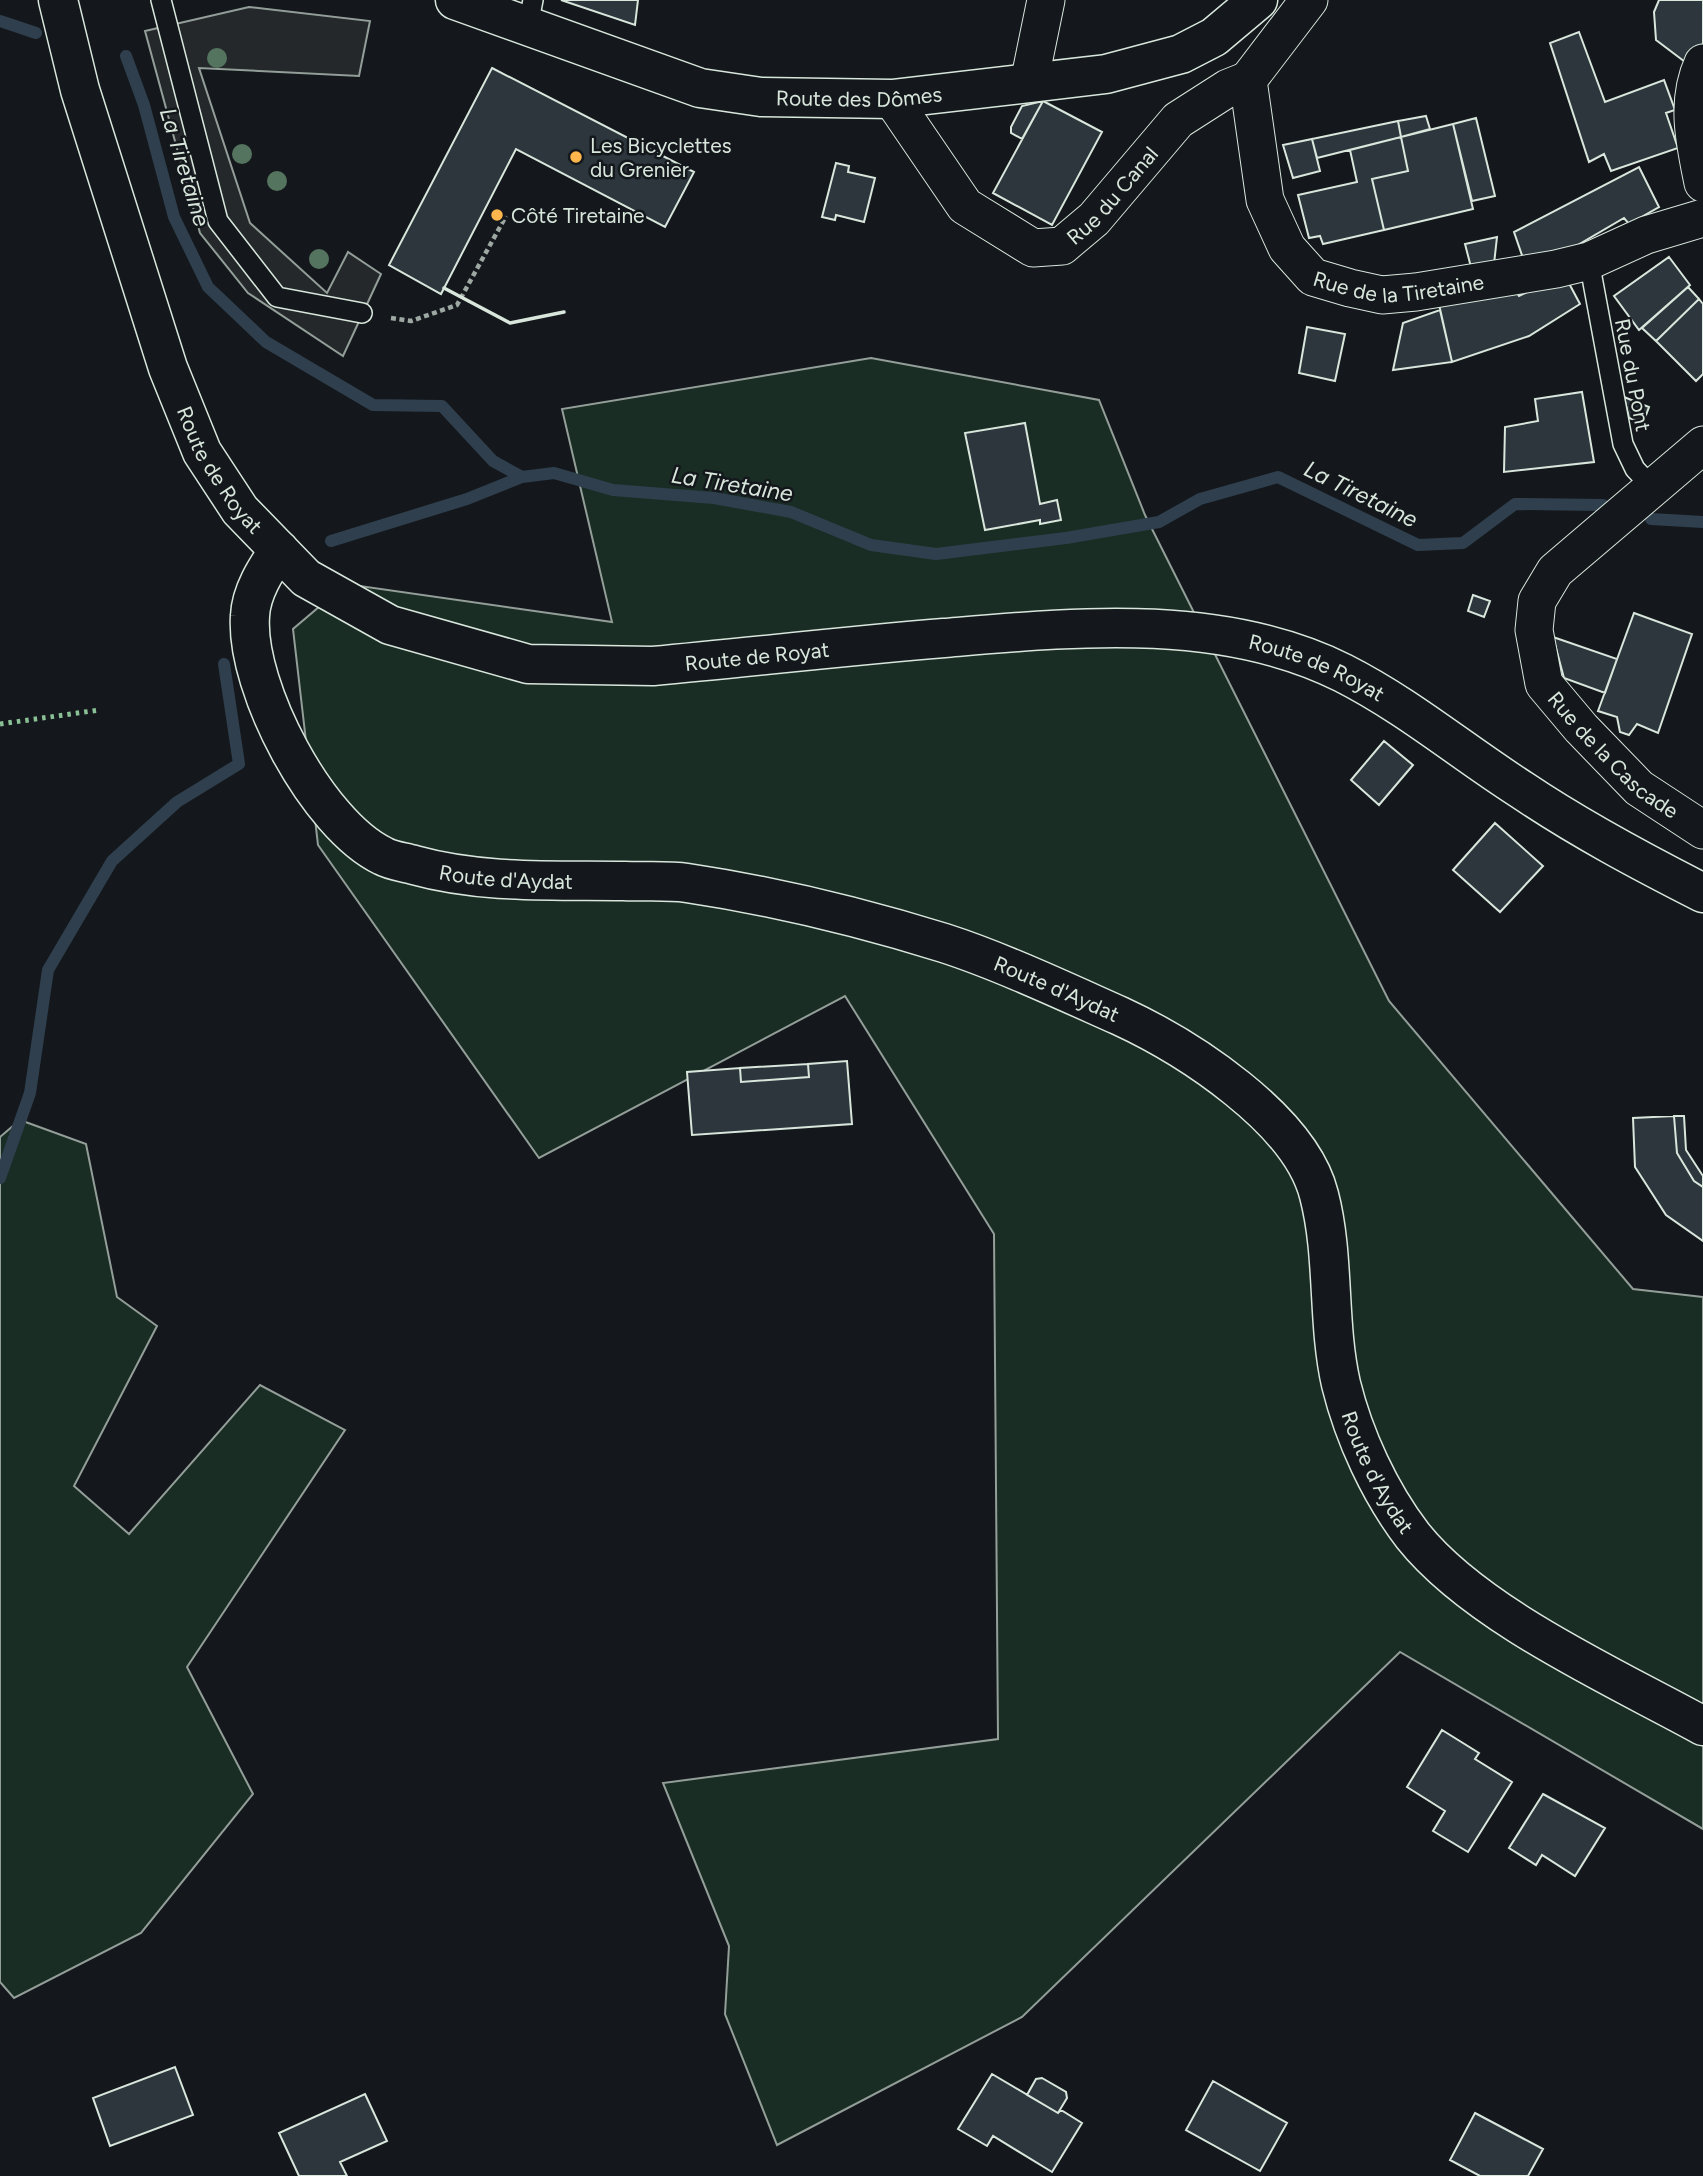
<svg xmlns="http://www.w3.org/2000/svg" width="1703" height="2176" font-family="Figtree,sans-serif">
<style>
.green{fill:#1a2d24;stroke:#939e99;stroke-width:2}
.parking{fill:#24282b;stroke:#939e99;stroke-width:2}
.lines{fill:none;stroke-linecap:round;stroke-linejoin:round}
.stream{stroke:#2f3f4d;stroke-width:12}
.building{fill:#2c363c;stroke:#d8e6dc;stroke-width:2}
.service-casing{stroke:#d8e6dc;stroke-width:22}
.minor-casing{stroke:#d8e6dc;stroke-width:39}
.tertiary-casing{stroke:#d8e6dc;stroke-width:41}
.secondary-casing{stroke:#d8e6dc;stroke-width:41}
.path{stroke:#9da8a2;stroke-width:4.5;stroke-dasharray:5 3.5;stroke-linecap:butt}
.service{stroke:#14181c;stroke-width:19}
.minor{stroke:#14181c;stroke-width:37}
.tertiary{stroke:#14181c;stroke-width:38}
.secondary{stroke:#14181c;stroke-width:38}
.hedge{stroke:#8ac095;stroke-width:5;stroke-dasharray:3.5 5;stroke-linecap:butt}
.wall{stroke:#d8e6dc;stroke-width:3.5}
.tree{fill:#55745f}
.poi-dot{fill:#ffb74d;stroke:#14181c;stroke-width:2.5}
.labels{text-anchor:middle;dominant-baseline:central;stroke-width:5;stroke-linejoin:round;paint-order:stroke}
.street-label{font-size:21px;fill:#d8e6dc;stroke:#14181c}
.poi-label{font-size:21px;fill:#d8e6dc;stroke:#14181c;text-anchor:start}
.water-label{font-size:23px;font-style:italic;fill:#d8e6dc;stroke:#14181c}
</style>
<rect width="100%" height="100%" fill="#14181c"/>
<path class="green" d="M871 358 1099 400 1145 515 1389 1001 1633 1289 1703 1297V1829L1400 1652 1022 2017 777 2145 725 2014 729 1946 663 1783 998 1739 994 1234 845 996 539 1158 318 845 293 629 346 584 612 622 562 409Z
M20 1120 86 1144 117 1297 157 1326 74 1486 129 1534 260 1385 345 1430 187 1667 253 1794 141 1933 14 1998 0 1982V1137Z"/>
<path class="parking" d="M249 7 370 21 359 76 199 68 250 223 327 293 348 252 381 274 343 356 248 293 200 233 145 31Z"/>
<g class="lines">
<path class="stream" d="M0 21 36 33
M126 56 144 105 174 217 208 287 266 342 373 405 442 406 493 461 522 477
M1651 519 1703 522
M331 541 467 499 522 477 554 473 613 490 714 498 791 512 871 545 936 554 1066 538 1159 522 1200 499 1278 477 1418 545 1463 543 1515 504 1603 505
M0 1178 30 1093 48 970 112 861 177 802 239 764 224 664"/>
</g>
<path class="building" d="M561 0H638L635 25Z
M1659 0H1703V43L1693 68 1656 40 1654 12Z
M1579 32 1605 102 1664 80 1675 110 1666 113 1678 148 1611 171 1604 154 1589 162 1550 43Z
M492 68 694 172 665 227 516 149 441 294 389 265Z
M1043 101 1022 139 1011 133V127L1022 106Z
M1043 101 1102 132 1052 225 993 193Z
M1426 116 1430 129 1401 137 1398 121Z
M1476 118 1495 196 1472 201 1453 124Z
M1398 121 1401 137 1317 158 1312 139Z
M1453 124 1473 209 1384 230 1372 179 1408 171 1401 137Z
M1401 137 1408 171 1372 179 1384 230 1323 244 1320 236 1309 238 1298 195 1357 182 1350 150Z
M1312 139 1320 171 1293 178 1283 145Z
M836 163 849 166 848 172 875 178 864 222 836 215 835 220 822 217Z
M1639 167 1659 207 1629 224 1624 218 1564 253 1525 264 1514 232Z
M1497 237 1494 264 1472 271 1465 244Z
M1669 257 1690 285 1639 330 1614 296Z
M1564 274 1580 304 1529 336 1452 362 1438 300 1511 283 1519 296Z
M1688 287 1699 299 1656 341 1642 328Z
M1699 299 1703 304V374L1696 381 1656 341Z
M1440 310 1452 362 1393 370 1403 323Z
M1307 327 1345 334 1335 381 1299 373Z
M1582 392 1594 462 1504 472 1505 427 1538 421 1535 399Z
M1624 397 1649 407 1643 423 1629 418Z
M1025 423 1040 504 1057 500 1061 520 1040 524V520L985 530 965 433Z
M1473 595 1490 601 1484 617 1468 611Z
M1634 613 1692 634 1658 733 1637 724 1629 735 1620 732 1617 717 1598 711Z
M1553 637 1617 659 1605 693 1564 678Z
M1384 741 1413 765 1379 805 1351 780Z
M1495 823 1543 866 1500 912 1453 870Z
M847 1061 852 1124 692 1135 687 1072 740 1068 741 1082 809 1077 808 1064Z
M808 1064 809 1077 741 1082 740 1068Z
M1674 1116 1677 1153 1694 1181 1703 1187V1241L1666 1215 1635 1167 1633 1118Z
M1674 1116H1684L1686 1150 1703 1176V1187L1694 1181 1677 1153Z
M1442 1730 1479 1753 1475 1759 1512 1782 1468 1852 1433 1831 1445 1811 1407 1787Z
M1543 1794 1605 1828 1575 1876 1542 1855 1536 1865 1509 1848Z
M175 2067 193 2115 110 2146 93 2098Z
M992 2074 1058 2113 1061 2110 1082 2123 1052 2172 993 2136 987 2146 958 2129Z
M1042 2078 1066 2092 1067 2098 1058 2113 1027 2095 1036 2079Z
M1213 2081 1287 2123 1260 2171 1186 2130Z
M365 2094 387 2141 340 2162 347 2176H299L279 2133Z
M1475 2113 1543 2149 1528 2176H1480L1450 2160Z"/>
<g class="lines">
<defs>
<path id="service" d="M161 0 218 221 277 297 362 313
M528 26 533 0
M1589 261 1623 444 1635 469 1653 488"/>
<g id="minor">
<path id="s1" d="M1309 0 1248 80 1265 200 1287 248 1313 277 1350 288 1382 295 1416 292 1556 269 1589 261 1646 235 1703 218"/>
<path d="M1703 63C1685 102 1695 143 1703 183"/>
<path d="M1029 83 1046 0"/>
<path id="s2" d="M892 99 965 206 1033 248 1062 246 1094 219 1178 120 1228 88 1248 80"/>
<path id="s3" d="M1703 445 1555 571 1537 601 1534 630 1544 684 1581 728 1639 788 1703 830"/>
</g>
<g id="tertiary">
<path id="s4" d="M455 0 700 88 761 97 892 99 1106 74 1181 54 1214 37 1258 0"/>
</g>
<g id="secondary">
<path id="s5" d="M58 0 80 90 168 368 202 452 240 510 306 578 390 625 528 664 653 666C750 657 847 646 944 638 1075 627 1221 612 1343 673 1408 706 1461 751 1522 790 1580 829 1640 861 1703 893"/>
<path id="s6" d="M279 550C266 569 251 592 250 616 245 688 318 825 383 856 392 861 404 862 414 865 482 884 554 880 624 881 645 882 667 880 687 883 774 896 860 917 944 943 1000 961 1066 992 1120 1016 1187 1047 1300 1119 1319 1195 1335 1256 1327 1323 1341 1384 1354 1437 1380 1493 1413 1536 1476 1615 1614 1677 1703 1726"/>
</g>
</defs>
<use href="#service" class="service-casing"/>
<use href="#minor" class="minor-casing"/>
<use href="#tertiary" class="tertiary-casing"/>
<use href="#secondary" class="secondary-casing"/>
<path class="path" d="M391 318 411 321 457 305 506 216"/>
<use href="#service" class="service"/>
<use href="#minor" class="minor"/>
<use href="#tertiary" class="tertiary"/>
<use href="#secondary" class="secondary"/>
<path class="hedge" d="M0 724 99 710"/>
<path class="wall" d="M444 288 510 323 564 312"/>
</g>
<g class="tree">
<circle cx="217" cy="58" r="10"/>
<circle cx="242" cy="154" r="10"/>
<circle cx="277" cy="181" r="10"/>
<circle cx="319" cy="259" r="10"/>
</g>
<g class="poi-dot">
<circle cx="576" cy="157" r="7"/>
<circle cx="497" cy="215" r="7"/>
</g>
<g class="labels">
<g class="street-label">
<text stroke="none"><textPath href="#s4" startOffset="420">Route des Dômes</textPath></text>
<text stroke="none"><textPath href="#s2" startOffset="310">Rue du Canal</textPath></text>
<text stroke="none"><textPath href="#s1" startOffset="401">Rue de la Tiretaine</textPath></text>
<text transform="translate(1633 375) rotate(79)">Rue du Pont</text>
<text stroke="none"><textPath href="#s5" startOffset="499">Route de Royat</textPath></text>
<text stroke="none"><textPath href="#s5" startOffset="1108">Route de Royat</textPath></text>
<text stroke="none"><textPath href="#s5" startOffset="1675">Route de Royat</textPath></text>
<text stroke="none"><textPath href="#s3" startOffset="413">Rue de la Cascade</textPath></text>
<text stroke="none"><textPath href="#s6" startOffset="483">Route d'Aydat</textPath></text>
<text stroke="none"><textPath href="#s6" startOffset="1050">Route d'Aydat</textPath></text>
<text stroke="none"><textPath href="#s6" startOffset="1680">Route d'Aydat</textPath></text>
</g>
<g class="poi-label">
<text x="590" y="145">Les Bicyclettes<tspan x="590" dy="24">du Grenier</tspan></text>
<text x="511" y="215">Côté Tiretaine</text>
</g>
<g class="water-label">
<text transform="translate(185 167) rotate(73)">La Tiretaine</text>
<text transform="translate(732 484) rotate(9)">La Tiretaine</text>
<text transform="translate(1361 494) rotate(26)">La Tiretaine</text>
</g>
</g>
</svg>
